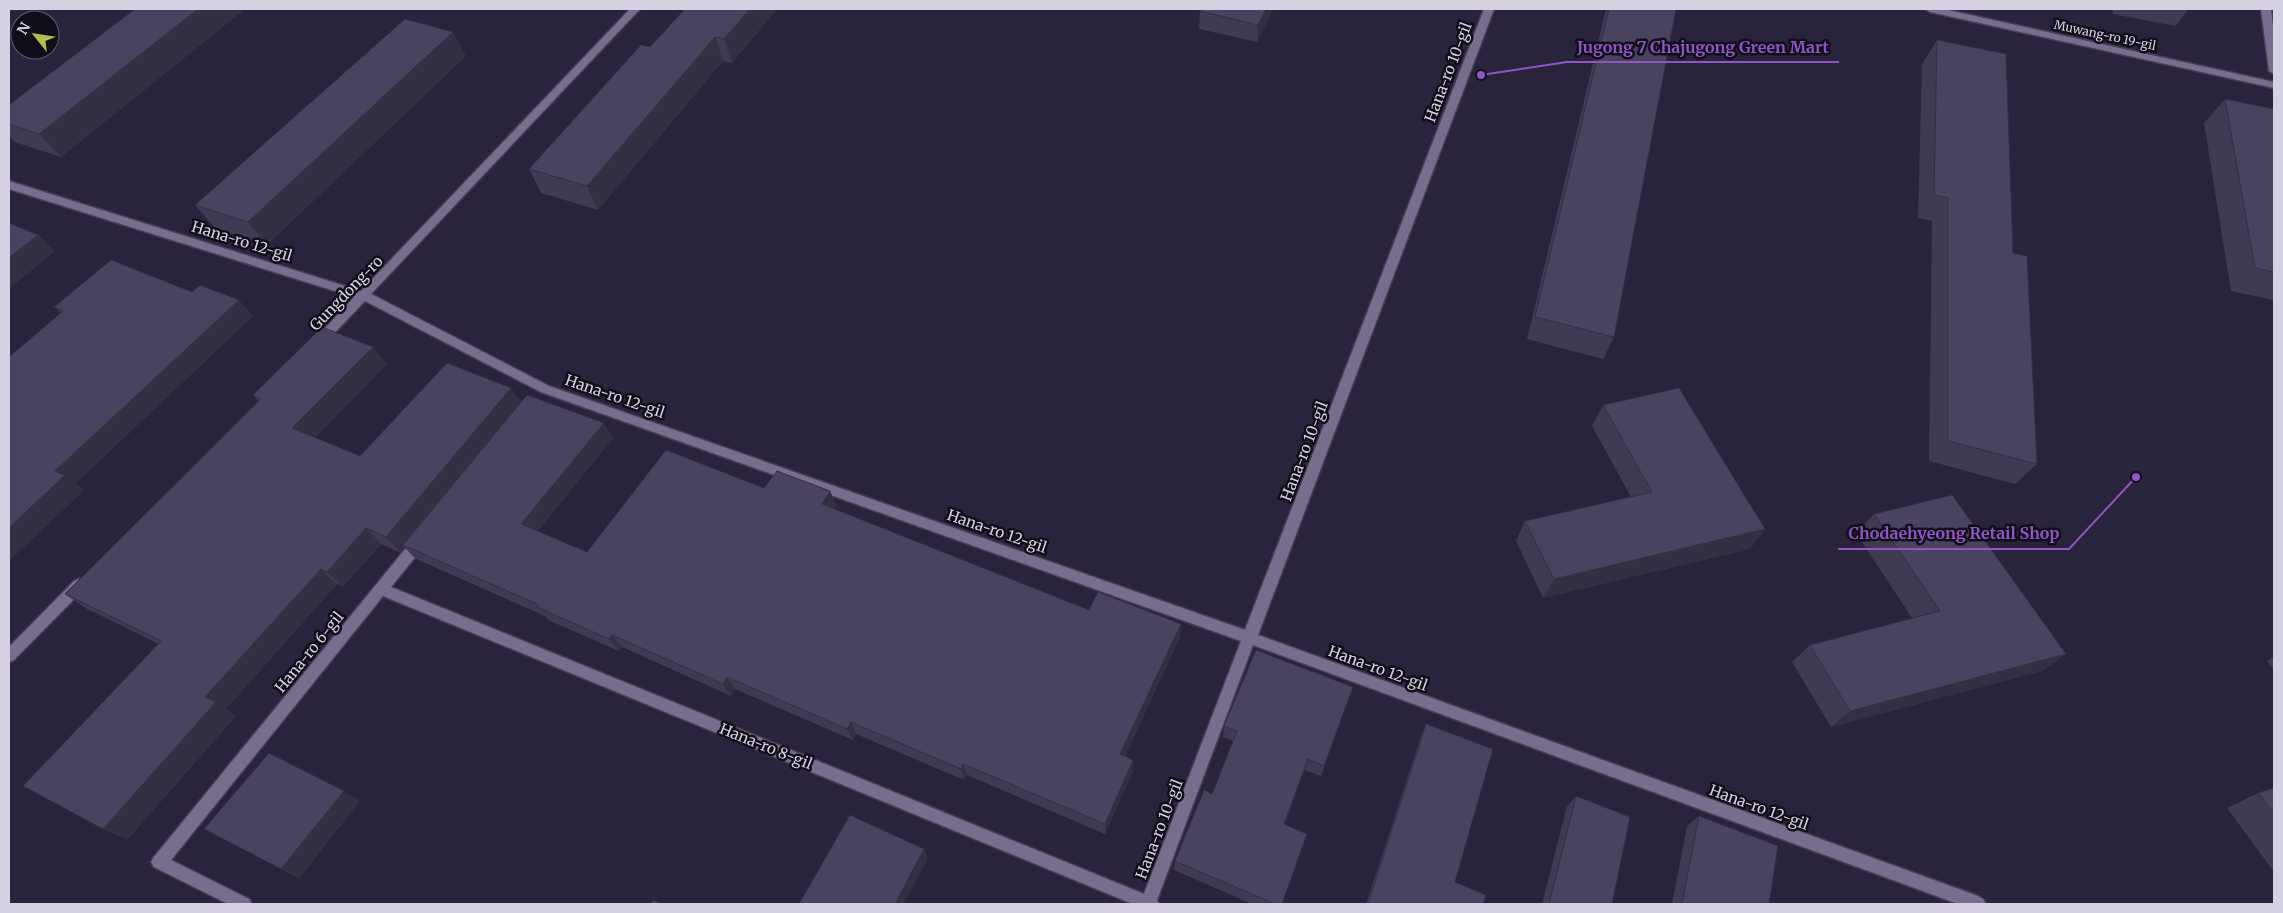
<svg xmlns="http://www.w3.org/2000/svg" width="2283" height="913" font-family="Merriweather,serif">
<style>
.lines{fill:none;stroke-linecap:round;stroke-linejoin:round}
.minor-casing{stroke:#453e54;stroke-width:3}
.minor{fill:#766e8c;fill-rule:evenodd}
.wall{fill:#403a52}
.shaded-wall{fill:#342f42}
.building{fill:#4a435f;stroke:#342f42}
.labels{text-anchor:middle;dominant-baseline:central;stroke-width:5;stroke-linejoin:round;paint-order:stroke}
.far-street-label{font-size:12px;fill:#d5d1e2;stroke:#110e19}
.street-label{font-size:15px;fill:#d5d1e2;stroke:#110e19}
.leader{fill:none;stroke:#9255c8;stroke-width:2}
.callout-dot{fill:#9255c8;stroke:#110e19;stroke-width:2}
.callout-label{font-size:16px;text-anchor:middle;font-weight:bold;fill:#9255c8;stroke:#110e19;stroke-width:5;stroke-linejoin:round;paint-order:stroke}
</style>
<rect width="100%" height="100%" fill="#2a233c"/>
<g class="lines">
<defs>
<path id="minor" d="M630 9H640L371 294 549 386 1245 630 1484 9H1494L1258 635 1978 896 1983 899 1986 904H1958L1253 645 1157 900 1159 904H1133L383 596 171 860 249 899 252 904H228L154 867 151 862 154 857 415 537 420 535 425 537 427 541 425 545 391 587 1144 894 1241 641 541 392 365 301 324 344H316L314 341 316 338 354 297 9 189V181L361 291Z
M1925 9H1943L2274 82V88L1930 12Z
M2261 9H2271L2274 35V74L2269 71Z
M79 579 84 581 86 585 84 589 14 660 9 662V647L74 581Z"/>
</defs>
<use href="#minor" class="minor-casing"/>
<use href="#minor" class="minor"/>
</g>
<path class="wall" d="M135 9H245L61 157 14 142 9 136V105Z
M777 9 732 63 723 61 598 210 541 193 529 169 650 47Z
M1273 9 1257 42 1199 29 1200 11Z
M1606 9H1676L1614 337 1603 359 1527 339Z
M2112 9H2189L2175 26 2113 14Z
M1937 40 2013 253 2037 464 2015 484 1929 461 1932 221 1918 218 1922 64Z
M466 56 267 245 215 228 195 205Z
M2225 99 2274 109V300L2231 291 2204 123Z
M192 292 253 316 76 483 84 490 9 561V357L61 313 54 307Z
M387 364 315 438 360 456 511 388 521 402 604 423 613 438 538 531 587 552 764 488 830 491 836 506 834 509 1089 610 1180 637 1125 756 1133 760V771L1105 834 967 775 964 780 856 734 853 740 735 689 731 696 622 647 619 651 548 620 545 616 416 559 405 548 401 553 381 544 343 587 337 584 226 709 236 716 127 840 159 644 87 609 65 594 258 401 253 395Z
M1603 405 1765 529 1750 549 1543 598 1516 541 1525 521 1631 497 1592 426Z
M1874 514 2066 654 2042 671 1831 727 1792 662 1810 645 1912 618 1856 533Z
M2274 657V670L2267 661Z
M1353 687 1321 776 1304 770 1285 825 1282 904H1252L1174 870 1175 861 1212 794 1233 741 1223 737 1224 726Z
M1426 724 1455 882 1483 904H1366L1421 736Z
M2274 788V872L2227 808 2258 793Z
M1576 796 1612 904H1542L1567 806Z
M1699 816 1769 904H1672L1687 826Z"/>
<path class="shaded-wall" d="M198 9H245L61 157 39 134Z
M750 9H777L732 63 724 39Z
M1266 9H1273L1257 42 1258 25Z
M453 32 466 56 267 245 248 222Z
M715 37 723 61 598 210 587 186Z
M38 235 55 251 9 289V258Z
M239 300 253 316 76 483 84 490 9 561V528L55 471Z
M373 347 387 364 308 445 292 428Z
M511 388 523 405 403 545 405 548 401 553 386 537Z
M604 423 613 438 532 538 521 524Z
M830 491 836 506 828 518 822 504Z
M366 528 381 544 343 587 327 572Z
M1765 529 1750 549 1543 598 1554 579Z
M321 569 337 584 226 709 236 716 127 840 103 829 205 697Z
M1181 624 1180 637 1121 766 1120 754Z
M612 635 622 647 619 651 609 639Z
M2066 654 2042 671 1831 727 1850 711Z
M727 677 735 689 731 696 723 684Z
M851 722 856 734 853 740 847 729Z
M1308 759 1304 770 1281 834 1284 824Z
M1133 760V771L1105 834V824Z
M963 764 967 775 964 780 961 769Z
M344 791 360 801 299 879 281 869Z
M924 849 928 859 904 904H895Z"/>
<path class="building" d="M135 9H198L39 134 9 124V105Z
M685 9H750L724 39 715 37 587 186 529 169 641 45 650 47Z
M1202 9H1266L1258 25 1200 11Z
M1609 9H1676L1614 337 1535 317Z
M405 19 453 32 248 222 195 205Z
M1937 40 2006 54 2013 253 2027 256 2037 464 1948 441V198L1934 195Z
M2225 99 2274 109V272L2255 268Z
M9 223 38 235 9 258Z
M111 260 192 292 200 285 239 300 55 471 65 475 9 528V357L63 311 54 307Z
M322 327 373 347 292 428 360 456 447 363 511 388 386 537 366 528 327 572 321 569 205 697 216 702 103 829 23 786 161 641 65 594 261 399 253 395Z
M1679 388 1765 529 1554 579 1525 521 1652 492 1603 405Z
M527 395 604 423 521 524 587 552 666 450 764 488 777 471 830 491 822 504 1089 610 1098 592 1181 624 1120 754 1133 760 1105 824 963 764 961 769 851 722 847 729 727 677 723 684 612 635 609 639 537 607 539 605 403 545Z
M1952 495 2066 654 1850 711 1810 645 1940 611 1874 514Z
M1256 650 1353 687 1324 766 1308 759 1284 824 1307 834 1282 904H1275L1175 861 1204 790 1212 794 1237 731 1224 726Z
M1426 724 1493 749 1455 882 1486 895 1483 904H1368Z
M269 753 344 791 281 869 204 829Z
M2274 788V814L2258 793Z
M1576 796 1630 817 1612 904H1549Z
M850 815 924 849 895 904H799Z
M1699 816 1778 846 1769 904H1682Z
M653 900 662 904H651Z"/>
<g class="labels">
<g class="far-street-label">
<text transform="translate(2105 35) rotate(12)">Muwang-ro 19-gil</text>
</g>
<g class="street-label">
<text transform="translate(1448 72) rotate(-69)">Hana-ro 10-gil</text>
<text transform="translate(242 241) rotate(17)">Hana-ro 12-gil</text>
<text transform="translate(346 293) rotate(-46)">Gungdong-ro</text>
<text transform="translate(615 396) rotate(19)">Hana-ro 12-gil</text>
<text transform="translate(1304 451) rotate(-69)">Hana-ro 10-gil</text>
<text transform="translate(997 531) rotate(19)">Hana-ro 12-gil</text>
<text transform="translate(309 652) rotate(-51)">Hana-ro 6-gil</text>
<text transform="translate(1378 668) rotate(20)">Hana-ro 12-gil</text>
<text transform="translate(766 746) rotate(22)">Hana-ro 8-gil</text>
<text transform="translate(1759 807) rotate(20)">Hana-ro 12-gil</text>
<text transform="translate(1159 829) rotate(-69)">Hana-ro 10-gil</text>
</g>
</g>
<path class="leader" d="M1481 75L1567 62H1839M2136 477L2069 549H1838"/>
<g class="callout-dot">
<circle cx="1481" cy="75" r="5"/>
<circle cx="2136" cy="477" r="5"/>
</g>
<g class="callout-label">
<text x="1703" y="53">Jugong 7 Chajugong Green Mart</text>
<text x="1954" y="539">Chodaehyeong Retail Shop</text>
</g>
<rect width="2283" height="913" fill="none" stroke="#d5d1e2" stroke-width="20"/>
<g transform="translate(35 35) rotate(300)"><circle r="24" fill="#110e19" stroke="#5f5c69"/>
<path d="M0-4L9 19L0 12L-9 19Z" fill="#b3c24b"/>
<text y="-8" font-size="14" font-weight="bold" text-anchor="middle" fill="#d5d1e2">N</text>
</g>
</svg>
